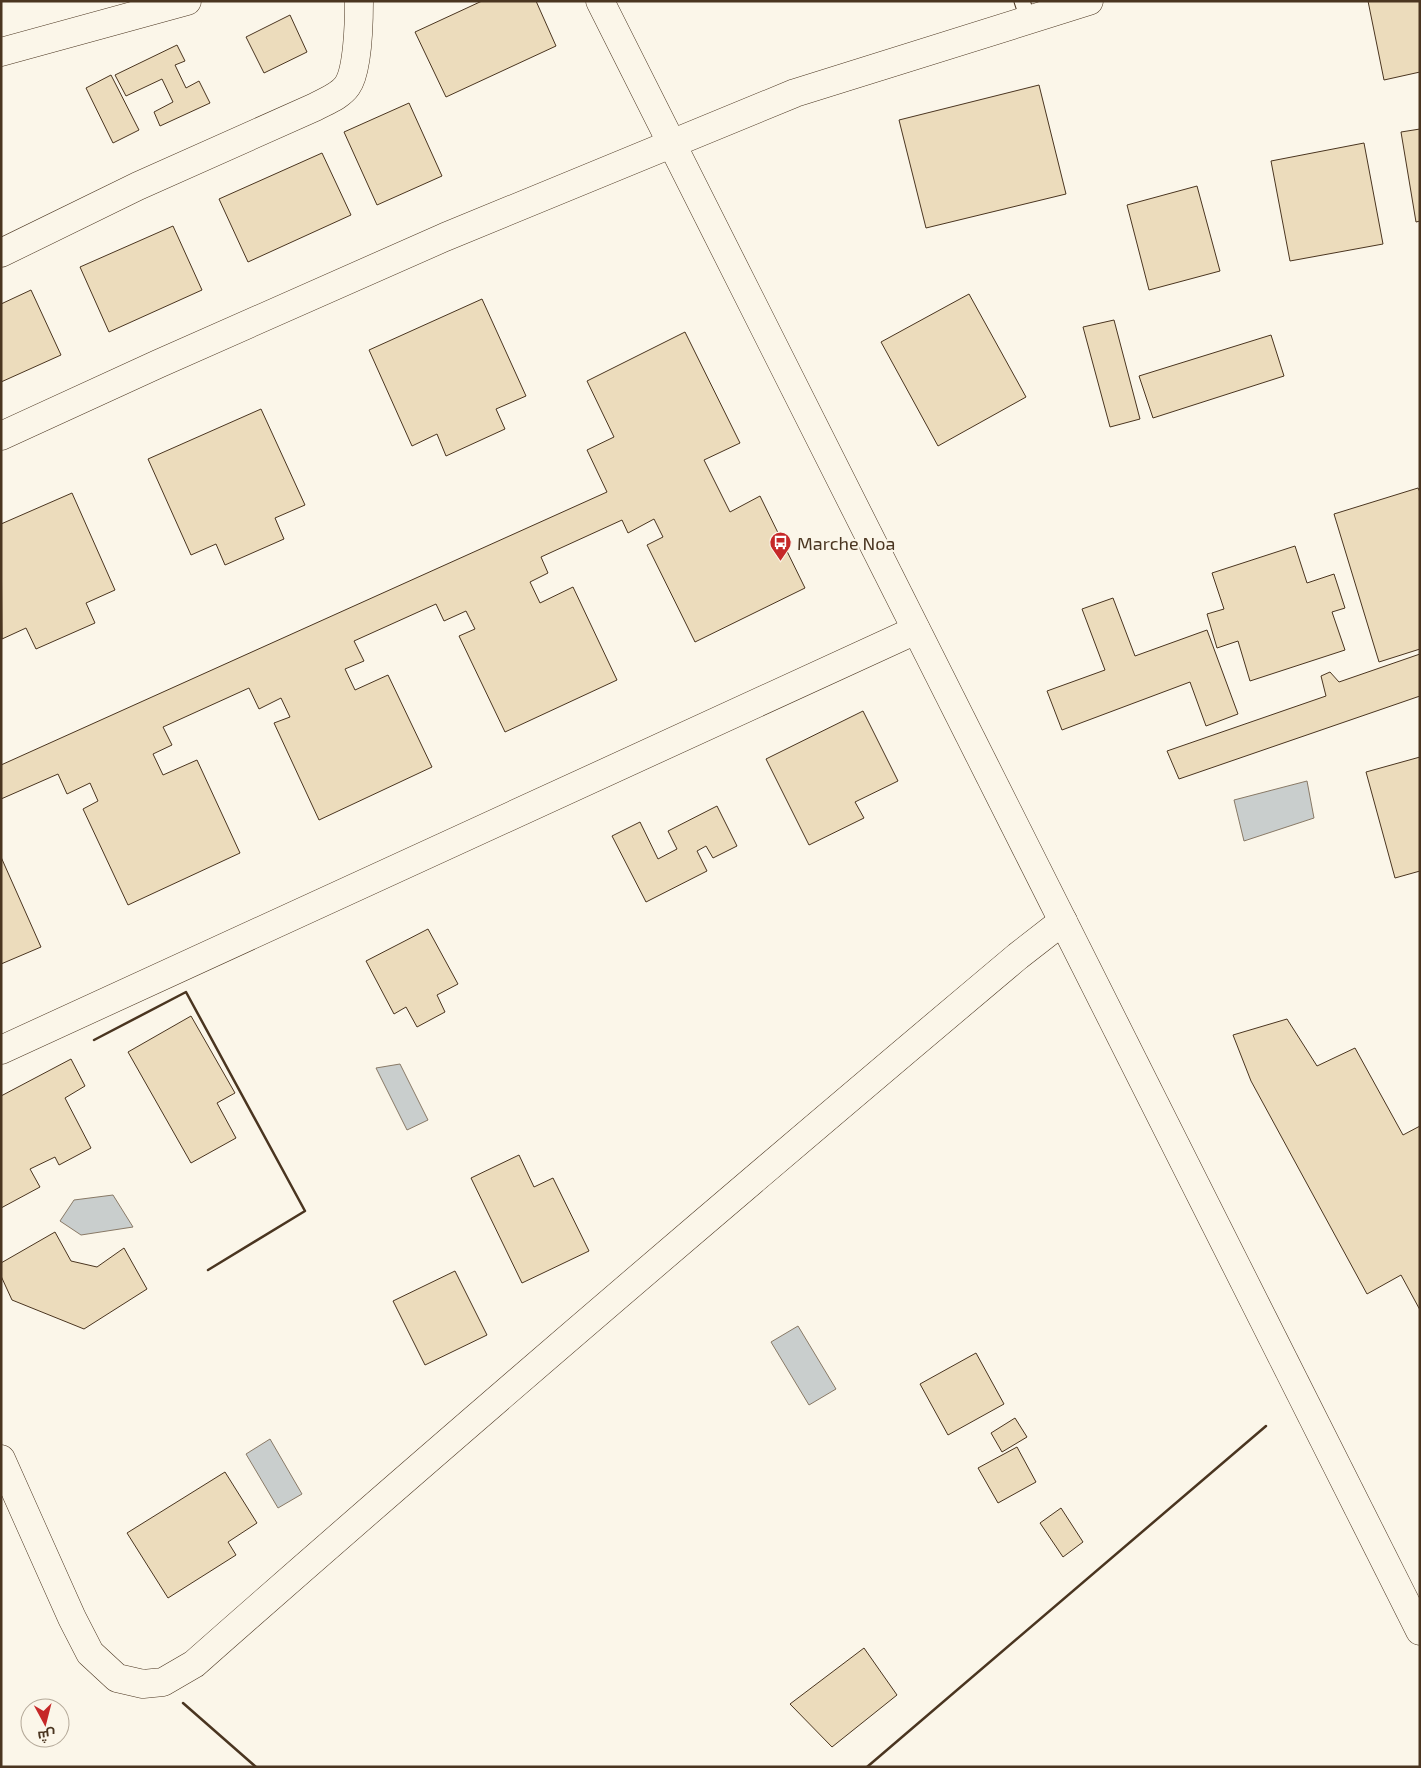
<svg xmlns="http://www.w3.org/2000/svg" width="1421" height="1768" font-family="'Exo 2',Cairo,sans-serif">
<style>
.water{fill:#c9cecd;stroke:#887966}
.building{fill:#ecdcbc;stroke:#4a3520}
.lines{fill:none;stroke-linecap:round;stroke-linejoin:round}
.service-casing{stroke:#4a3520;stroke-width:17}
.minor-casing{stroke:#4a3520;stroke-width:29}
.tertiary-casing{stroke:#4a3520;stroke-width:29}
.service{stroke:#fbf6e9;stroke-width:15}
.minor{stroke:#fbf6e9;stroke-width:28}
.tertiary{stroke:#fbf6e9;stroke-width:28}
.wall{stroke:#4a3520;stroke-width:2.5}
.labels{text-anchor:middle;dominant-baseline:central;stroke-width:4;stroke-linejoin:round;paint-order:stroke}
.poi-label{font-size:18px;fill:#4a3520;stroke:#fbf6e9;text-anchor:start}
</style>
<rect width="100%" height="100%" fill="#fbf6e9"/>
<path class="water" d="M1307 781 1314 818 1244 841 1234 800Z
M400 1064 428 1120 407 1130 376 1068Z
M113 1195 133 1227 81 1235 60 1221 74 1200Z
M798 1326 836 1389 809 1405 771 1342Z
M270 1439 302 1494 278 1508 246 1454Z"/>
<path class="building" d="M482 1H536L556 46 446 97 415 32Z
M1368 1H1420V72L1384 80Z
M290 15 307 52 264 73 246 37Z
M177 45 185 61 175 65 186 88 199 81 210 103 160 126 154 112 173 102 162 79 126 96 115 75Z
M111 75 139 130 113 143 86 88Z
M1039 85 1066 194 926 228 899 120Z
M409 103 442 176 377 205 344 132Z
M1420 129V221L1416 222 1401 132Z
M1364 143 1383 244 1290 261 1271 161Z
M322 153 351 215 248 262 219 199Z
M1197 186 1220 271 1149 290 1127 205Z
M173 226 202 290 109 332 80 267Z
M31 290 61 355 1 382V304Z
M969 294 1026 397 938 446 881 342Z
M482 299 526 396 496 409 505 429 446 456 437 434 412 446 369 350Z
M1114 320 1140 419 1110 427 1083 327Z
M685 332 740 443 704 460 730 512 760 496 805 588 695 642 647 545 663 537 654 519 628 533 622 520 541 557 548 573 530 582 540 603 573 587 617 680 505 732 459 636 475 629 466 611 444 621 436 604 354 641 364 661 345 669 355 690 388 675 432 767 319 820 274 723 290 717 281 698 259 709 249 688 163 727 172 745 153 754 163 775 197 760 240 853 128 905 83 809 98 801 90 783 67 794 58 774 1 799V765L607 492 587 450 614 437 587 381Z
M1271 335 1284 376 1153 418 1139 376Z
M261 409 305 505 275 518 284 539 225 565 216 544 191 555 148 459Z
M1418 488 1420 492V649L1379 662 1334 514Z
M72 493 115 590 86 603 95 623 36 649 26 628 2 639 1 524Z
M1295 546 1307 583 1334 574 1345 608 1332 612 1345 650 1250 681 1238 641 1217 648 1207 614 1224 609 1212 573Z
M1113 598 1135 656 1207 630 1238 714 1206 726 1190 682 1062 730 1047 691 1105 670 1082 609Z
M1420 654V696L1179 779 1167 751 1326 696 1321 676 1330 672 1339 682Z
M863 711 898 781 855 802 864 818 809 845 766 759Z
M1420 757V871L1395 878 1366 772Z
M717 806 737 846 713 858 706 846 697 851 707 871 646 902 612 836 640 822 658 859 677 849 668 831Z
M1 857 41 947 1 964Z
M428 929 458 984 437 995 445 1012 417 1027 406 1007 394 1014 366 961Z
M191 1016 235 1093 217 1103 236 1138 191 1163 128 1052Z
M1287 1019 1317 1066 1355 1048 1403 1135 1420 1126V1310L1401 1275 1367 1294 1251 1081 1233 1035Z
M71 1059 85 1086 65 1098 91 1148 59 1165 55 1157 30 1169 40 1187 1 1208V1096Z
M519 1155 534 1187 553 1178 589 1251 522 1283 471 1178Z
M55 1232 71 1261 97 1267 124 1248 147 1289 84 1329 12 1300 1 1276V1263Z
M455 1271 487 1335 425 1365 393 1301Z
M976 1353 1004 1404 948 1435 920 1384Z
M1015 1418 1027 1437 1002 1452 991 1433Z
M1017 1447 1036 1482 998 1503 978 1468Z
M225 1472 257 1523 228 1542 236 1555 168 1598 127 1533Z
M1061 1508 1083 1542 1063 1557 1040 1523Z
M864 1648 897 1695 832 1747 790 1704Z"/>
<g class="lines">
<defs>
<path id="service" d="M1022 1 1028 19"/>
<path id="minor" d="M1 52 187 1
M1 253 138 186 315 107C326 101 340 96 347 86 358 71 359 21 359 1
M1 436 158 364 445 237 795 93 1089 1
M1 1050 916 630
M1 1459 72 1618 90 1653 117 1678 143 1684 163 1682 194 1664C465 1425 741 1189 1018 956L1063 921"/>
<path id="tertiary" d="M600 1 1420 1631"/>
</defs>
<use href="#service" class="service-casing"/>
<use href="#minor" class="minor-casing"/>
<use href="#tertiary" class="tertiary-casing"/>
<use href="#service" class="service"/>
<use href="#minor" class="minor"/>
<use href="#tertiary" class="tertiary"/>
<path class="wall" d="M94 1040 186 992 305 1211 208 1270
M183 1703 256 1767
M867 1767 1266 1426"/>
</g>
<defs>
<symbol id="bus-pin" viewBox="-11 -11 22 30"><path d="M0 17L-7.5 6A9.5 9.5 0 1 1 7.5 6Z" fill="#c62828" stroke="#fbf6e9"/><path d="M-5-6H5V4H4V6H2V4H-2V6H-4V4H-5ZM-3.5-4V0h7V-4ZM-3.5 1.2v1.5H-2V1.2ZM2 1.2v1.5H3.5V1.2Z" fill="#fff"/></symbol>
</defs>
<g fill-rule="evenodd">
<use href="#bus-pin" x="768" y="530" width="25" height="34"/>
</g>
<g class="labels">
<g class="poi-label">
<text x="797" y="543">Marche Noa</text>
</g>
</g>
<rect width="1421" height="1768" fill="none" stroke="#4a3520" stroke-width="5"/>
<g transform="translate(45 1723) rotate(173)"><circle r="24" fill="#fbf6e9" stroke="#b4a999"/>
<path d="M0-4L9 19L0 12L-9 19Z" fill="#c62828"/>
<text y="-8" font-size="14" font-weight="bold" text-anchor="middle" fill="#4a3520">ش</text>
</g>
</svg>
